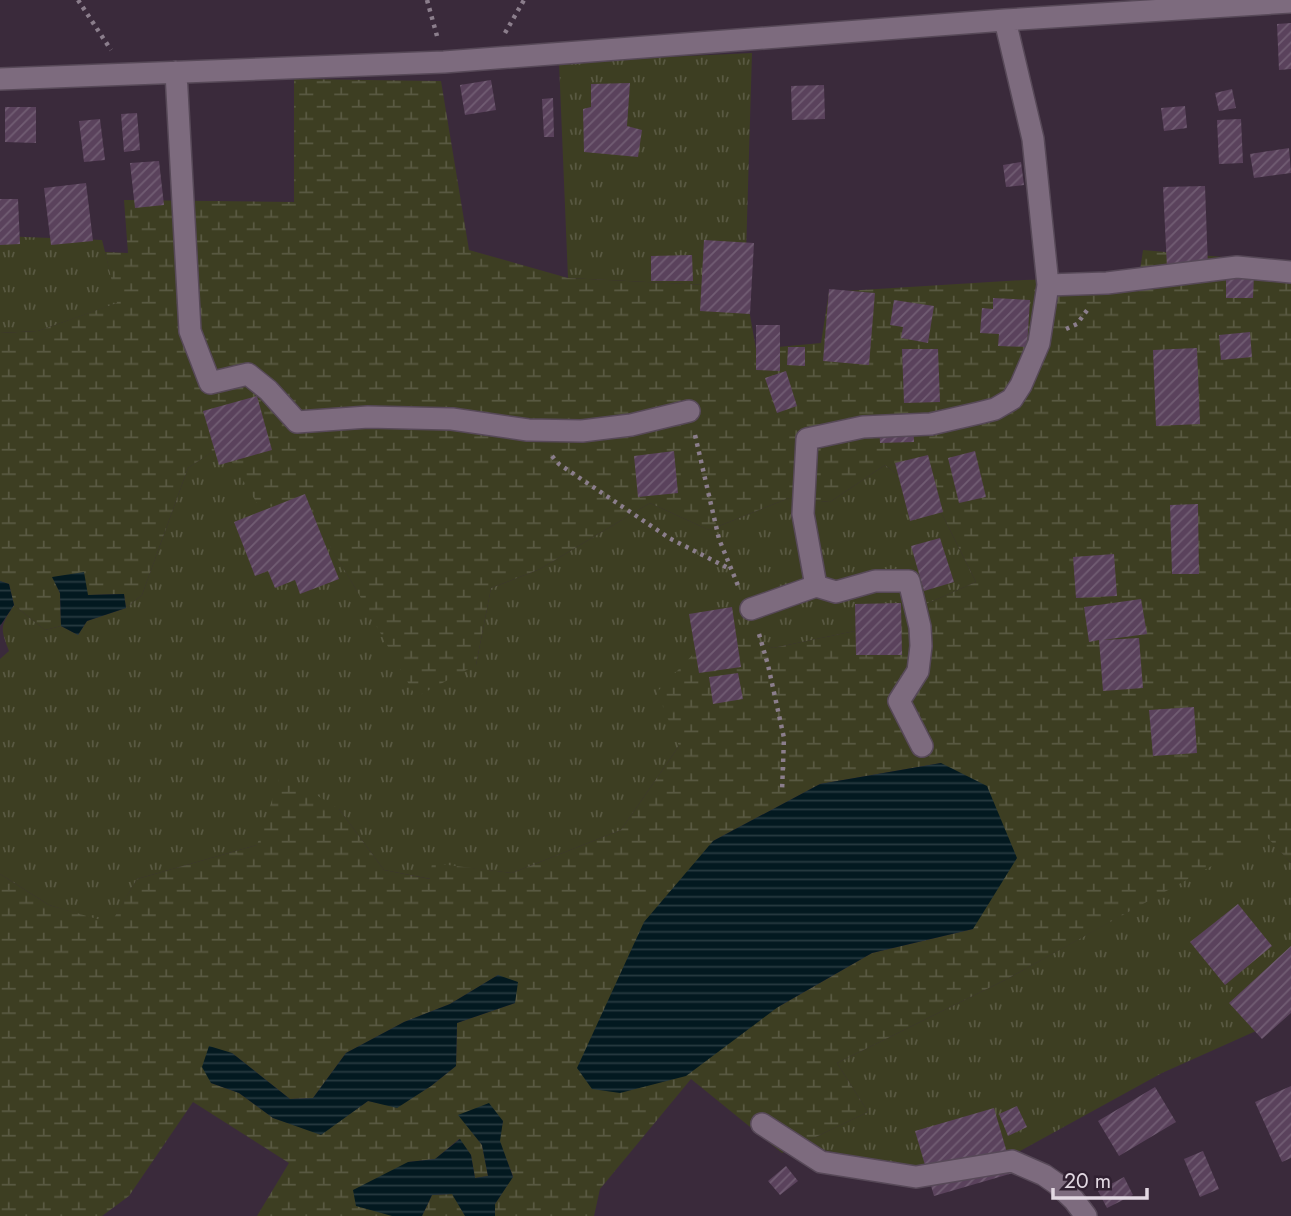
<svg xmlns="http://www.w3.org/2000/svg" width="1291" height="1216" font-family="Jost,sans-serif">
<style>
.grass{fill:url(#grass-tufts)}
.wetland{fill:url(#wetland-marsh);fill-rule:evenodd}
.water{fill:url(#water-rules)}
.building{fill:url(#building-hatch)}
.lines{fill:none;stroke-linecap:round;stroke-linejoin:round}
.street-casing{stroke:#574958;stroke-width:24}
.path{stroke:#8b7e8c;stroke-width:4.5;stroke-dasharray:3.5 5;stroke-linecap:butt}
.street{stroke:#7d6b7e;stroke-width:21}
</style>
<defs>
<pattern id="grass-tufts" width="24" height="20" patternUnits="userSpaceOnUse" patternTransform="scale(1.75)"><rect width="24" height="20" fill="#3d3e22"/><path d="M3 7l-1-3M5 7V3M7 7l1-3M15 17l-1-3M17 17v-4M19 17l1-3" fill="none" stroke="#595942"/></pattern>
<pattern id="wetland-marsh" width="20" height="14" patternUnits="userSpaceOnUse" patternTransform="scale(1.75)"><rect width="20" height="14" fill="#3d3e22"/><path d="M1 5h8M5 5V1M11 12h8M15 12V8" fill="none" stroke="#595942"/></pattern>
<pattern id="water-rules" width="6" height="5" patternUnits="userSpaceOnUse" patternTransform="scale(1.75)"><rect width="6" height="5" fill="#031920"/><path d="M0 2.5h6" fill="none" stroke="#273a40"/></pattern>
<pattern id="building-hatch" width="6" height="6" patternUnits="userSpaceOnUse" patternTransform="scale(1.75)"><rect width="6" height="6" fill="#5a425c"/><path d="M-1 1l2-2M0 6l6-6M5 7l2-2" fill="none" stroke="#715d73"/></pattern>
</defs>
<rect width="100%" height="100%" fill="#3a2a3b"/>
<path class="grass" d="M752 53 745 287 568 278 559 62Z
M0 236 102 240 118 303 38 331 0 333Z
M228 441 309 510 357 591 476 665 491 588 540 569 650 503 709 530 789 498 830 502 885 465 938 506 976 582 874 627 773 648 720 627 679 746 621 830 512 873 433 864 431 879 384 870 339 809 257 845 137 879 111 924 49 905 0 874V659L9 651C0 627 0 627 14 605L45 630 61 626 78 635 87 621 126 608 142 595 188 468Z
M1266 835 1291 863V1009L1265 1027 1162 1073 1020 1151 919 1167 827 1151 805 1142 868 1112 837 1063 1005 980Z"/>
<path class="wetland" d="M294 79 441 81 469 250 568 278 745 287 756 349 821 343 829 292 1024 280 1139 277 1143 250 1291 263V863L1266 836 1005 980 837 1063 868 1112 782 1153 691 1079 600 1189 594 1216H495V1204L513 1176 499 1141 503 1121 459 1115 482 1145 488 1176 475 1178 471 1155 459 1139 435 1159 408 1162 392 1216H257L289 1163 193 1102 129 1196 102 1216H0V874L49 905 111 923 137 879 257 845 281 773 339 809 384 870 430 879 432 863 512 873 621 830 679 746 657 692 720 626 773 648 874 627 976 582 938 506 885 465 830 502 789 498 709 530 650 503 540 569 491 588 476 665 416 697 357 591 309 511 258 505 230 459 227 442 188 468 142 595 126 608 124 594 88 595 53 578 60 593 61 626 45 630 14 605 9 584 0 581V333L38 331 117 303 105 252 128 253 124 200 294 202ZM941 763 973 929 872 953 778 1007 713 841 820 784ZM498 975 515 1003 457 1023 456 1066 431 1086 397 1107 368 1101 321 1134 273 1118 239 1093 211 1083 232 1053 290 1099 313 1098 346 1053 404 1022 450 1004Z
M453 1194 465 1216H422L432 1195Z"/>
<path class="water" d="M84 572 88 595 124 594 126 608 87 621 78 635 61 626 60 593 52 577Z
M0 581 9 584 14 605 0 626Z
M941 763 987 786 1017 858 973 929 872 953 778 1007 686 1076 620 1093 592 1089 577 1068 644 922 713 841 820 784Z
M498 975 518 982 515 1003 457 1023 456 1066 431 1086 397 1108 368 1101 321 1135 273 1118 239 1093 211 1083 202 1067 209 1046 232 1053 290 1099 313 1098 346 1053 404 1022 450 1004Z
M489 1103 503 1121 500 1141 513 1177 495 1204V1216H465L452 1194 432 1195 422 1216H392L356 1206 353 1190 408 1162 435 1159 460 1139 471 1155 475 1178 488 1176 482 1145 458 1115Z"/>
<path class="building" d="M1291 23V69L1279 70 1277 24Z
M491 80 496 110 465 115 460 85Z
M630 83 627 126 642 130 638 157 584 152 583 109 591 107V84Z
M824 85 825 119 792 120 791 86Z
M1232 89 1236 108 1219 111 1215 93Z
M553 98 554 137H544L542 99Z
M1185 106 1187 128 1164 131 1161 108Z
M5 107H36V143L5 142Z
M137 113 140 150 124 152 121 114Z
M100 119 105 160 84 162 79 121Z
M1241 119 1243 163 1219 164 1217 120Z
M1289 148 1291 173 1254 178 1250 154Z
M159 161 164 205 135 208 130 163Z
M1021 162 1024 185 1006 187 1003 165Z
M86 183 93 241 51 245 44 188Z
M1205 186 1208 267 1167 268 1163 187Z
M0 199H18L20 244 0 245Z
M704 240 754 243 750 314 700 311Z
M692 255 693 281H651V256Z
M1226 276H1254L1253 298H1226Z
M829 289 875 293 869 365 823 361Z
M993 298 1030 300 1027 347 998 346 999 334 980 333 982 308 993 309Z
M894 300 934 306 928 343 901 338 903 327 890 325Z
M756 325H780V371L756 370Z
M1250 332 1252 357 1221 360 1219 335Z
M788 347H805V366L787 365Z
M1197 348 1200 424 1156 426 1153 350Z
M902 349H938L940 402 904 403Z
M786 371 797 406 777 413 765 378Z
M257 396 272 450 219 465 203 411Z
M879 421H913L914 442 880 443Z
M674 451 678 493 638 497 634 456Z
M975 451 986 497 959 503 948 458Z
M928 455 943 512 910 521 895 463Z
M305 494 339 579 300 594 295 580 275 588 268 571 255 576 234 522Z
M1198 504 1199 574H1172L1170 505Z
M940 538 954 582 924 591 911 546Z
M1114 554 1117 596 1076 598 1073 557Z
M1141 599 1147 634 1103 640 1139 638 1143 688 1103 691 1099 640 1089 642 1084 607Z
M901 603 902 655H856L855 604Z
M732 607 741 667 699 673 689 614Z
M738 673 743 699 713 704 709 677Z
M1194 707 1197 753 1153 756 1149 710Z
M1238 904 1272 946 1225 985 1190 942Z
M1291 946V1013L1262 1039 1229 1003Z
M1291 1086V1158L1282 1162 1255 1102Z
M1155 1087 1176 1122 1119 1156 1098 1121Z
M1017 1106 1027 1127 1008 1136 999 1114Z
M994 1108 1013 1173 934 1196 915 1131Z
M1203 1151 1219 1189 1200 1197 1184 1159Z
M786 1166 798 1181 780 1195 768 1181Z
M1124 1177 1133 1195 1107 1208 1098 1191Z"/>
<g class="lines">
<defs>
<path id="street" d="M176 72 190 331 210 383 248 374 268 390 297 422 368 417 452 419 528 430 582 431 631 425 689 411
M0 79 444 62 1005 20 1291 2
M1048 285 1107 283 1237 267 1291 272
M816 586 836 592 875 581H909L920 627 921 646 918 671 899 701 922 746
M751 609 816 586 803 514 807 439 863 427 931 424 979 413 995 409 1012 399 1021 385 1039 343 1048 285 1033 139 1005 20
M762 1124 821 1162 916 1177 1012 1161 1044 1175 1057 1184 1074 1200 1086 1216"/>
</defs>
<use href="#street" class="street-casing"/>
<path class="path" d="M78 0 111 50
M427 0 437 36
M505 33 524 0
M1066 329 1077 324 1088 309
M695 435 719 539 739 588
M552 456 559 464 669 538 730 569
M759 634 768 665 784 738 782 792"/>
<use href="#street" class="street"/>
</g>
<path d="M1053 1188v10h94v-10" fill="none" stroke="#e2d8e2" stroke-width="3.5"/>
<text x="1064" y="1188" font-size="21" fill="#e2d8e2" stroke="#302031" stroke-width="5" paint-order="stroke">20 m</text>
</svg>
